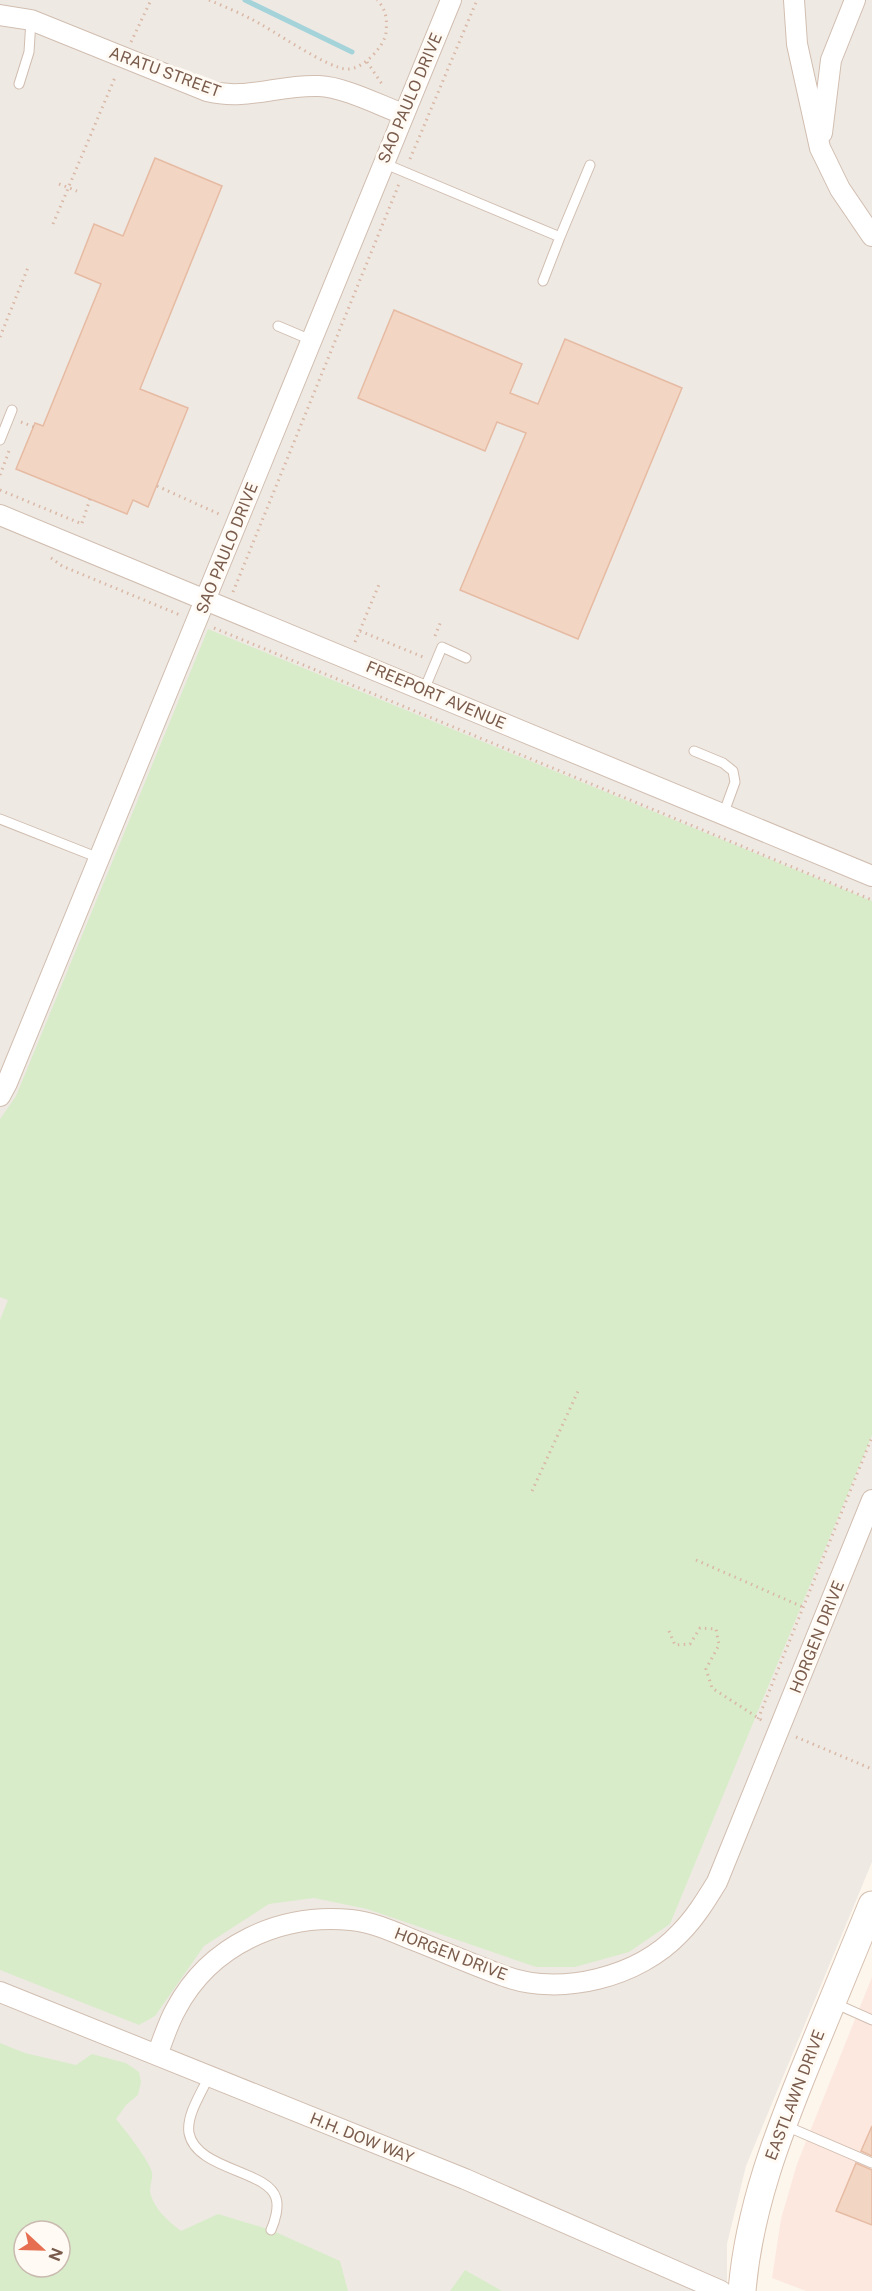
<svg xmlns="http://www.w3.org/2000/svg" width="872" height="2291" font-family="'Public Sans',sans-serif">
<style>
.commercial{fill:#fde8e0}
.industrial{fill:#efe9e4;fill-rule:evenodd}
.green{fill:#d8ecc9;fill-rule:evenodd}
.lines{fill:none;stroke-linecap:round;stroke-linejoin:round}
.stream{stroke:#a5d3da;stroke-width:5}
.building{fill:#f3d5c3;stroke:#e6bba3;stroke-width:1.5}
.lane-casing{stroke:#d1beb0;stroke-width:11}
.street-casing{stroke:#d1beb0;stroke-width:22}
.secondary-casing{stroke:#d6c0b0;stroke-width:29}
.path{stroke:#d9b8a5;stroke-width:3;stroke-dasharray:1.5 4.5;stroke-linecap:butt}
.lane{stroke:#fff;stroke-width:9}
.street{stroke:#fff;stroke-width:20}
.secondary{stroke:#fff;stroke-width:27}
.labels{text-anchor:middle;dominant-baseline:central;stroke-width:6;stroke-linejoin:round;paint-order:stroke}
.street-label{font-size:16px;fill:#7a5c4d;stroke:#fffaf3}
</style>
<rect width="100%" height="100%" fill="#fdf6ec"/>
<path class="commercial" d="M872 1977V2291H806L772 2278 781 2219 797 2164Z"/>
<path class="industrial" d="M0 0H872V1862L746 2166 727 2244V2291H0ZM24 2231H60V2267H24Z"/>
<path class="green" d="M208 629 872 901V1435L670 1924 629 1952 575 1967H536L367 1909 314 1898 269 1904 204 1946 155 2016 139 2025 0 1970V1320L8 1300 0 1297V1119L16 1096Z
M0 2043 25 2053 76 2065 92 2054 126 2063 139 2072 141 2082 138 2095 126 2105 116 2119C124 2128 150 2162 152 2172 153 2178 150 2185 150 2191 153 2208 168 2221 181 2231L218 2214 271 2230 340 2261 348 2291H0ZM24 2231H60V2267H24Z
M465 2270 502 2291H450Z"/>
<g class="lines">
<path class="stream" d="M245 0 352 52"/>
</g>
<path class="building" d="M155 158 222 186 140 389 188 408 148 507 133 500 127 514 16 469 35 423 43 426 101 284 75 273 94 224 123 236Z
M394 310 522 364 510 393 538 404 565 339 682 388 578 639 460 590 526 433 497 422 485 451 358 398Z
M872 2126V2156L861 2151Z
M856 2163 872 2170V2225L836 2211Z"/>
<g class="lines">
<defs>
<path id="lane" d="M19 84 29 52 31 20
M383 163 560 237 590 165
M543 281 560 237
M278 326 311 340
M0 440 12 410
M424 690 442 647 466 658
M694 751 723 763 733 771 735 782 723 815
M0 819 99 858
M834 2003 872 2020
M209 2076C202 2092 186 2115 189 2133 196 2170 268 2170 276 2198 279 2207 275 2221 271 2230
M786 2126 872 2163"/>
<path id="street" d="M794 0 797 44 820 148 840 189 872 236
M0 15 31 20 207 91C247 101 280 84 319 86 344 87 379 105 403 114
M822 133 831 60 855 0
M0 515 872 876
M0 1096 7 1083 451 0
M0 1992 465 2179 721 2291
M157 2055C163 2040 168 2023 176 2009 210 1945 280 1913 351 1920 372 1922 392 1931 411 1939 442 1951 473 1965 504 1976 561 1997 639 1977 680 1933 695 1918 706 1900 717 1882L872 1500"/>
<path id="secondary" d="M742 2291C749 2208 778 2134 809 2058 830 2007 851 1956 872 1905"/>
</defs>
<use href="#lane" class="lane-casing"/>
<use href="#street" class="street-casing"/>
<use href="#secondary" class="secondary-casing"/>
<path class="path" d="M209 0C223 6 238 12 251 19 272 29 329 70 348 69 363 69 384 47 386 33 387 20 387 10 377 0
M131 42 151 0
M367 62 382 84
M410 159 477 0
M59 184 77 191
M53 224 116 75
M0 337 29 265
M21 422 34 427
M0 475 9 451
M157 486 219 514
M0 490 82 524
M82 523 90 499
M51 558 62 566 180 615
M233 592 399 184
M214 628 872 900
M360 631 423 657
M435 636 441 621
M355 642 380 582
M532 1491 579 1389
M696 1560 803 1607
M669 1631 675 1645 690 1644 700 1628 716 1629 719 1645 706 1669 712 1688 763 1721
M758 1719 872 1437
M796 1737 872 1769"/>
<use href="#lane" class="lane"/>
<use href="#street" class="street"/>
<use href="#secondary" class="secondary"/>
</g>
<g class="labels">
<g class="street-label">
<text transform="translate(165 72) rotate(20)">ARATU STREET</text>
<text transform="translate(410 98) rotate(-67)">SAO PAULO DRIVE</text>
<text transform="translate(227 548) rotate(-68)">SAO PAULO DRIVE</text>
<text transform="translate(436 695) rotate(23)">FREEPORT AVENUE</text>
<text transform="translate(817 1637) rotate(-68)">HORGEN DRIVE</text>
<text transform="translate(451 1954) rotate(21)">HORGEN DRIVE</text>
<text transform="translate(795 2095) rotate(-69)">EASTLAWN DRIVE</text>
<text transform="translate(362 2138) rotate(22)">H.H. DOW WAY</text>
</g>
</g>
<g transform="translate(42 2249) rotate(112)"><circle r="28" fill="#fffaf3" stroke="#cabbb1" stroke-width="1.5"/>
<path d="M0-4.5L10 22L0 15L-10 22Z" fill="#e76f51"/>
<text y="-9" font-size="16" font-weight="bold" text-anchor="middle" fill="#7a5c4d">N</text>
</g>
</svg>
